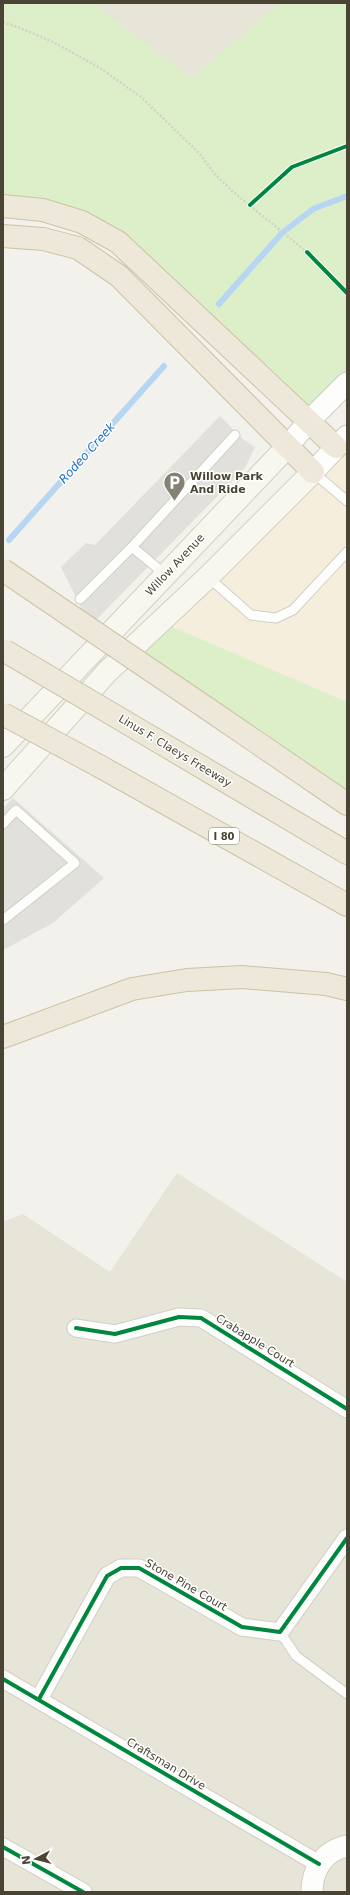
<svg xmlns="http://www.w3.org/2000/svg" width="350" height="1895" font-family="'DejaVu Sans',sans-serif">
<style>
.residential{fill:#e7e4d8}
.commercial{fill:#f6eedd}
.green{fill:#dcefc8}
.parking{fill:#e1e0da}
.lines{fill:none;stroke-linecap:round;stroke-linejoin:round}
.stream{stroke:#b7d6f4;stroke-width:6}
.service-casing{stroke:#d0cfc8;stroke-width:11}
.minor-casing{stroke:#d0cfc8;stroke-width:19}
.tertiary-casing{stroke:#d0cfc8;stroke-width:23}
.secondary-casing{stroke:#d2d0c1;stroke-width:24}
.motorway-casing{stroke:#cdc2a4;stroke-width:24}
.path{stroke:#d2d1ca;stroke-width:2.5;stroke-dasharray:2 2;stroke-linecap:butt}
.service{stroke:#fdfdfc;stroke-width:9}
.minor{stroke:#fdfdfc;stroke-width:17}
.tertiary{stroke:#fdfdfc;stroke-width:21}
.secondary{stroke:#f7f6ef;stroke-width:22}
.motorway{stroke:#ede8d9;stroke-width:22}
.motorway-bridge-casing{stroke:#cdc2a4;stroke-width:24;stroke-linecap:butt}
.motorway-bridge{stroke:#ede8d9;stroke-width:22}
.cycleway-casing{stroke:#fff;stroke-width:6}
.cycleway{stroke:#00873e;stroke-width:4}
.labels{text-anchor:middle;dominant-baseline:central;stroke-width:3;stroke-linejoin:round;paint-order:stroke}
.shield{fill:#fff;stroke:#807c72;stroke-width:1}
.shield-label{font-size:10px;font-weight:bold;fill:#4a4435}
.poi-label{font-size:11px;font-weight:bold;fill:#4a4435;stroke:#fff;text-anchor:start}
.street-label{font-size:11px;fill:#4a4435;stroke:#fff}
.water-label{font-size:12px;font-style:italic;fill:#216ec3;stroke:#fff}
</style>
<rect width="100%" height="100%" fill="#f2f1eb"/>
<path class="residential" d="M93 3H280L191 78Z
M177 1173 347 1282V1892H3V1222L23 1214 110 1272Z"/>
<path class="commercial" d="M347 436V702L161 622Z"/>
<path class="green" d="M3 3H93L191 78 280 3H347V383L309 421 118 242 3 206Z
M161 622 347 702V804L125 655Z"/>
<path class="parking" d="M220 416 244 440 255 447 245 468 90 626 61 567 86 543 95 545Z
M13 798 104 878 53 923 3 950V808Z"/>
<g class="lines">
<path class="stream" d="M219 304 282 233 313 209 347 196
M9 540 164 366"/>
<defs>
<path id="service" d="M313 472 347 501
M132 547 235 435
M208 577 251 615 276 618 293 610 347 552
M80 599 132 547 166 575
M3 824 16 810 75 863 3 920
M280 1632 296 1656 347 1694"/>
<path id="minor" d="M76 1328 115 1334 179 1317 201 1318 347 1409
M3 1679 319 1864
M39 1699 107 1576 121 1568H139L242 1627 280 1632 347 1538
M3 1847 83 1892"/>
<path id="tertiary" d="M288 446 309 421 347 383
M313 472 347 436
M312 1892C312 1869 324 1851 347 1846"/>
<path id="secondary" d="M3 746 288 446
M3 789 107 672 208 577 313 472"/>
<path id="motorway" d="M3 206 43 210 82 222 118 242 336 447
M3 236 43 239 78 248 119 276 313 472
M208 709 347 804
M139 730 347 853
M101 767 347 905
M3 1037 132 989 187 980 242 977 326 984 347 989"/>
</defs>
<use href="#service" class="service-casing"/>
<use href="#minor" class="minor-casing"/>
<use href="#tertiary" class="tertiary-casing"/>
<use href="#secondary" class="secondary-casing"/>
<use href="#motorway" class="motorway-casing"/>
<path class="path" d="M3 22 25 30 55 43 100 68 141 97 199 153 214 173 233 192 307 252"/>
<use href="#service" class="service"/>
<use href="#minor" class="minor"/>
<use href="#tertiary" class="tertiary"/>
<use href="#secondary" class="secondary"/>
<use href="#motorway" class="motorway"/>
<defs>
<path id="motorway-bridge" d="M3 570 208 709
M5 651 139 730
M3 714 101 767"/>
</defs>
<use href="#motorway-bridge" class="motorway-bridge-casing"/>
<use href="#motorway-bridge" class="motorway-bridge"/>
<defs>
<path id="cycleway" d="M250 205 292 167 347 146
M307 252 347 293
M76 1328 115 1334 179 1317 201 1318 347 1409
M3 1679 319 1864
M39 1699 107 1576 121 1568H139L242 1627 280 1632 347 1538
M3 1847 83 1892"/>
</defs>
<use href="#cycleway" class="cycleway-casing"/>
<use href="#cycleway" class="cycleway"/>
</g>
<defs>
<symbol id="parking-pin" viewBox="-11 -11 22 30"><path d="M0 17L-7.5 6A9.5 9.5 0 1 1 7.5 6Z" fill="#858175" stroke="#fff"/><path d="M-3.5-5.5H1a3.5 3.5 0 0 1 0 7H-1V5.5H-3.5ZM-1-3.4V-.6H.8a1.4 1.4 0 0 0 0-2.8Z" fill="#fff"/></symbol>
</defs>
<g fill-rule="evenodd">
<use href="#parking-pin" x="162" y="470" width="25" height="34"/>
</g>
<g class="labels">
<rect class="shield" x="209" y="828" width="30" height="16" rx="3"/>
<g class="shield-label">
<text x="224" y="836">I 80</text>
</g>
<g class="poi-label">
<text x="190" y="476">Willow Park<tspan x="190" dy="13">And Ride</tspan></text>
</g>
<g class="street-label">
<text transform="translate(175 565) rotate(-47)">Willow Avenue</text>
<text transform="translate(175 751) rotate(31)">Linus F. Claeys Freeway</text>
<text transform="translate(255 1341) rotate(32)">Crabapple Court</text>
<text transform="translate(186 1585) rotate(30)">Stone Pine Court</text>
<text transform="translate(166 1764) rotate(31)">Craftsman Drive</text>
</g>
<g class="water-label">
<text transform="translate(87 453) rotate(-48)">Rodeo Creek</text>
</g>
</g>
<rect width="350" height="1895" fill="none" stroke="#4a4435" stroke-width="8"/>
<g transform="translate(36 1859) rotate(263)" stroke="#ffffff" stroke-width="3" paint-order="stroke">
<path d="M0-3L7 15L0 10L-7 15Z" fill="#4a4435"/>
<text y="-6" font-size="11" font-weight="bold" text-anchor="middle" fill="#4a4435">N</text>
</g>
</svg>
